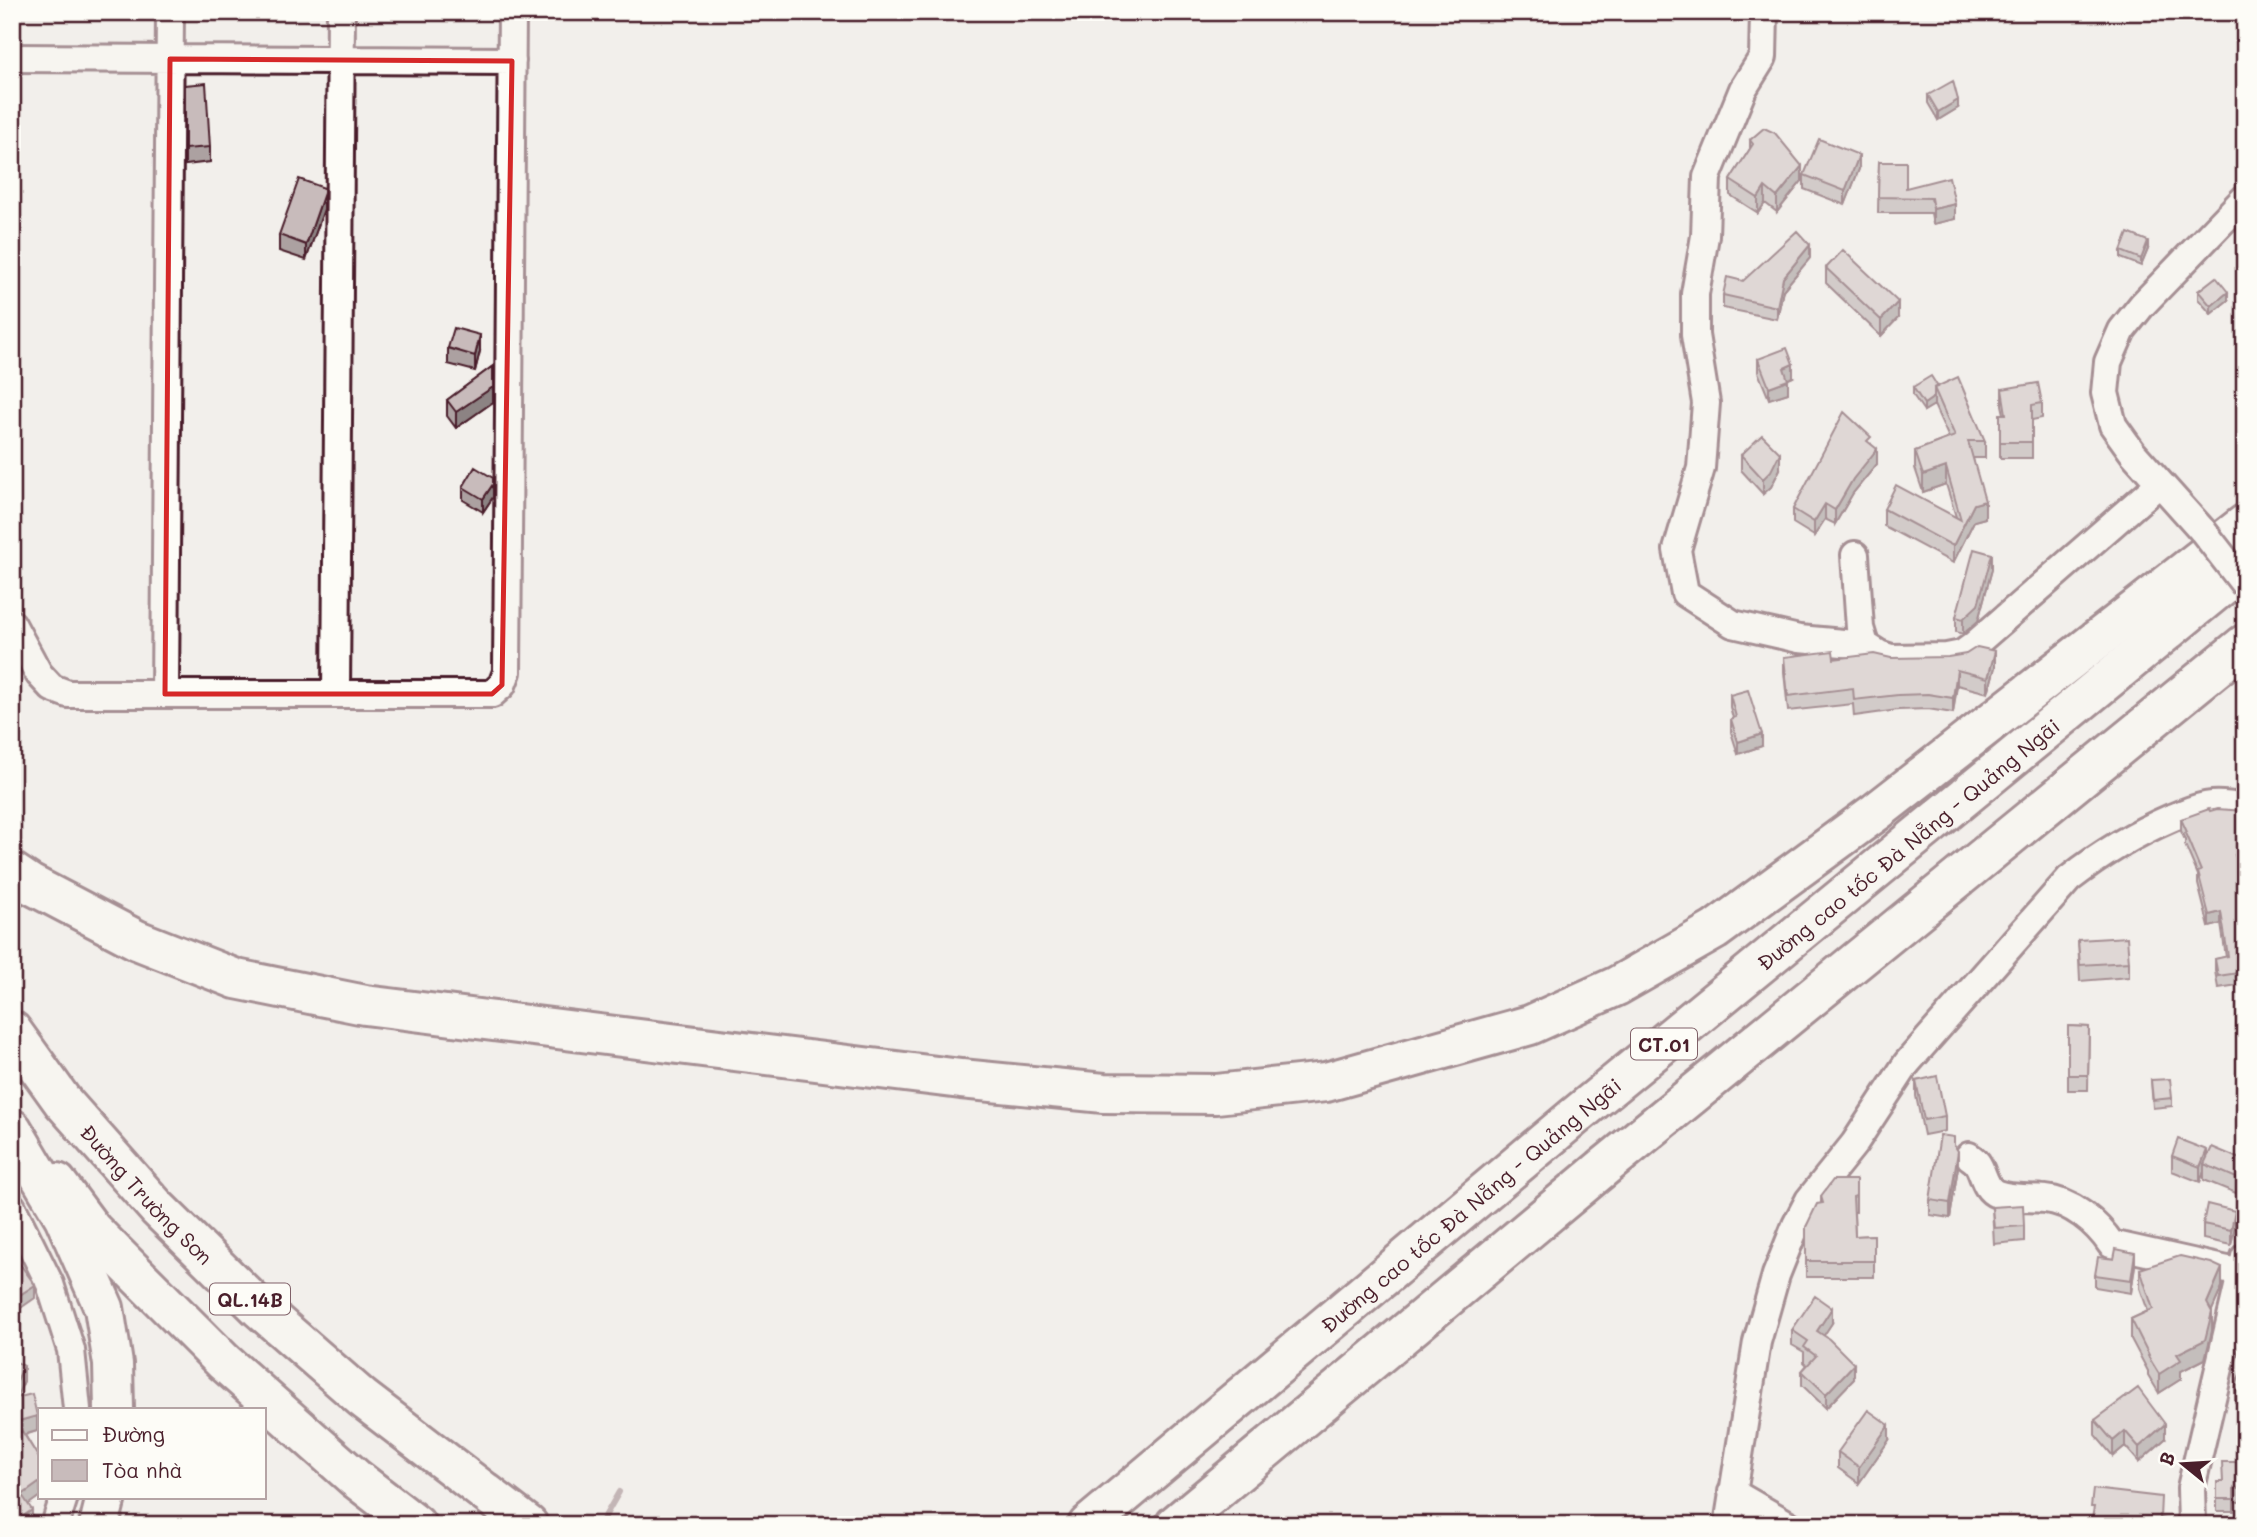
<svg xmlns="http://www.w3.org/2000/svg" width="2257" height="1537" font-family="Mali,sans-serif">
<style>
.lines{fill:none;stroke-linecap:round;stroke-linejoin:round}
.stream{stroke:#8b6f75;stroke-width:6}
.minor-casing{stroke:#4a1f2b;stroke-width:32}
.trunk-casing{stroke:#4a1f2b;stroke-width:44}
.motorway-casing{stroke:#4a1f2b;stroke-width:44}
.minor{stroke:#fdfcf7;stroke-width:26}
.trunk{stroke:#fdfcf7;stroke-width:38}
.motorway{stroke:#fdfcf7;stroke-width:38}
.minor-bridge-casing{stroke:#4a1f2b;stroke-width:32;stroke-linecap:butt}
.minor-bridge{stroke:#fdfcf7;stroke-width:26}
.wall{fill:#aca1a1;stroke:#4a1f2b;stroke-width:2}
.shaded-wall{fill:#8c8383;stroke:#4a1f2b;stroke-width:2}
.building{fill:#c8bbbb;stroke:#4a1f2b;stroke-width:2}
.marked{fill:none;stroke:#d62828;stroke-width:5;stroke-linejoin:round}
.labels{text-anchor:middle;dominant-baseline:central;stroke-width:5;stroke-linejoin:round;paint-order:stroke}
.shield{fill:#fdfcf7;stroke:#806168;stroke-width:2}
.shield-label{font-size:19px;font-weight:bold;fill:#4a1f2b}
.street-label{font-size:21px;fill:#4a1f2b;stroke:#fdfcf7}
</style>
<rect width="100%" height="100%" fill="#f2efeb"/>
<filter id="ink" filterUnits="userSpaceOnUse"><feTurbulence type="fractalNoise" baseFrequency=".0143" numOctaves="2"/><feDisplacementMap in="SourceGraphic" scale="14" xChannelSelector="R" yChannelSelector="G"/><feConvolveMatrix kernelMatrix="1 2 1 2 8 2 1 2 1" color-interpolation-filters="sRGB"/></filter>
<g filter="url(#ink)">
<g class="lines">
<path class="stream" d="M600 1525 619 1492"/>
<defs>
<path id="minor" d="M1764 12 1763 57 1743 89 1707 177 1705 236 1695 294V335L1706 403 1701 468 1677 550 1685 593 1733 624 1799 639 1865 645
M12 58 512 61
M2203 531 2133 453 2113 425 2105 393 2108 362 2122 330 2142 305 2245 198
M1855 555 1860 628 1865 645 1879 654 1891 658 1947 657 1962 654 1973 646 2160 483
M12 624 39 674 52 688 68 694H492L502 685 507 672 512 12
M165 694 170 12
M336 694 341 12
M1969 1156C1971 1158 1975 1160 1977 1163 1984 1173 1984 1189 1997 1194 2012 1200 2030 1197 2045 1199 2071 1201 2097 1223 2111 1244L2241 1273
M12 1207 50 1284 71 1350 77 1409
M1732 1492 1789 1525
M55 1525 64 1497
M1728 1525 1757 1342 1776 1275 1796 1225 1809 1200 1854 1144 1907 1063 2069 879C2101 854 2134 834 2171 818 2184 813 2198 806 2212 805 2224 804 2234 806 2245 808
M2192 1525 2191 1488 2245 1257"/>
<g id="trunk">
<path id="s1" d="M12 1031 63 1102 157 1208 260 1309 362 1398 528 1525"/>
<path d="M57 1183 92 1230 224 1362 355 1478 416 1525"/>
</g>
<g id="motorway">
<path d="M12 872 30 884 137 940 236 979 365 1005 961 1079 1104 1093 1216 1094 1326 1082 1530 1025 1617 986 1715 930 1876 812 2245 524"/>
<path d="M12 1129 64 1217 104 1308 113 1364 114 1409"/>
<path d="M99 1525 106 1497"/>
<path id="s2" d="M1088 1525 1574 1117 2245 567"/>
<path d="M1175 1525 1604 1167 2245 644"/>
</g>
</defs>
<use href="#minor" class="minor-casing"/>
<use href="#trunk" class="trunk-casing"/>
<use href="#motorway" class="motorway-casing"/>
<use href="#minor" class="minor"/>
<use href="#trunk" class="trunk"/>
<use href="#motorway" class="motorway"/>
<defs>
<path id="minor-bridge" d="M2203 531 2245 585"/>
</defs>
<use href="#minor-bridge" class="minor-bridge-casing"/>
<use href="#minor-bridge" class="minor-bridge"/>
</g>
<path class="wall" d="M185 85 210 147V162L185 165Z
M1928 95 1958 108 1938 120 1928 103Z
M1750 140 1802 181 1777 212 1765 203 1758 213 1730 195V180L1750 149Z
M1879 162 1906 188 1955 204V219L1933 224 1931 213H1878Z
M1859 169 1845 205 1804 189V175Z
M324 188V209L306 260 279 251V235Z
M2148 249 2141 266 2121 258V251Z
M1810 258 1783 290 1777 319 1723 308V295Z
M1826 268 1898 318 1881 336 1826 283Z
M2198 291 2228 300 2211 314 2198 299Z
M448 348 480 351 475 371 448 364Z
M1758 359 1793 377 1788 379V393L1769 399 1758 372Z
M493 366V402L456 428 447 416V400Z
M1913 387H1938L1985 441V458H1973L1985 518 1974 521 1953 563 1884 526V509L1956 517 1946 484 1923 492 1915 468V451L1949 438 1934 405 1924 411 1913 395Z
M2002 389 2042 403V418L2032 420V458H2000V414H2004L2002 405Z
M1871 444 1877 464 1853 493 1835 524 1825 519 1814 536 1793 523V509Z
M1741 455 1780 469 1771 487 1763 494 1741 470Z
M493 478V497L483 512 463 500V487Z
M1992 569 1978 621 1963 634 1956 632V617Z
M1784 657 1891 658 1995 667 1988 693 1957 685 1953 713 1928 709 1898 710 1854 716 1853 704 1788 711 1784 672Z
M1730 695 1762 746 1738 754 1731 732V719L1733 718 1730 707Z
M2210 811H2245L2244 864 2239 866 2245 885V984L2218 988 2215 971V959L2226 957 2221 924 2209 927 2198 884V875L2185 845V840L2181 831V819Z
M2078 940 2129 962V977L2080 981Z
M2245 1007V1040L2236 1033V1018Z
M2068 1026 2089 1027 2088 1090H2068Z
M2151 1080 2172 1098V1106L2153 1108Z
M1916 1081 1945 1116V1131L1924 1135 1916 1096Z
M2172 1156 2245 1161 2241 1195 2204 1180V1171L2200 1182 2172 1171Z
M1958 1167 1950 1218 1930 1215V1200Z
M1856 1180V1212H1854L1855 1236 1874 1235V1277H1806V1227L1821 1203V1196Z
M1992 1207 2024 1226V1241L1994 1244Z
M2203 1224 2235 1226 2231 1245 2203 1239Z
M2114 1259 2135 1265 2131 1293 2095 1287V1275Z
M2140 1269 2222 1287 2211 1312 2212 1331 2205 1359 2181 1371V1379L2159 1393 2148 1375V1371L2131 1339V1319L2148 1311 2140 1288Z
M1832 1323 1823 1336 1854 1379 1826 1408 1802 1385V1371L1807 1365 1804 1362V1352L1792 1345V1330Z
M2245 1323V1354L2238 1355V1341Z
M12 1360 24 1381 16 1398 37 1431 25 1435 40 1460V1496L28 1504 32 1524 31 1525H12L15 1436 12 1426Z
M2245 1360V1406L2235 1402V1389Z
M2095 1420 2165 1439 2139 1462 2125 1446 2113 1456 2095 1435Z
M1889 1440 1859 1483 1838 1468V1452Z
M2245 1462V1503L2234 1501V1511H2217V1482H2223Z"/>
<path class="shaded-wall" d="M1958 100V108L1938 120V112Z
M1859 155V169L1845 205V191Z
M1802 166V181L1777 212V197Z
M1765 187V203L1758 213V198Z
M324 193V209L306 260V245Z
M1955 204V219L1933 224V209Z
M2148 241V249L2141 266V259Z
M1810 245V258L1783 290 1777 319V307L1783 278Z
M2228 292V300L2211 314V306Z
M1898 302V318L1881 336V320Z
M480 335V351L475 371V356Z
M1793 364V377L1784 381V368Z
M1788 380V393L1769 399V387Z
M493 387V402L456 428V412Z
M1934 397V405L1924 411V404Z
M1877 449V464L1853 493 1835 524V510L1853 479Z
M1780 453V469L1771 487 1763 494V479Z
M1946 467V484L1923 492V475Z
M493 484V497L483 512V499Z
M1985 501V518L1974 521 1953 563V546L1974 504Z
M1825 504V519L1814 536V522Z
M1992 554V569L1978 621 1963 634V619Z
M1995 651V667L1988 693V678Z
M1957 670V685L1953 713V698Z
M1762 734V746L1738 754V742Z
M2244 852V864L2235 867V855Z
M2221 912V924L2209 927V915Z
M2207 1150V1165L2204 1164V1171L2200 1182V1167Z
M1958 1151V1167L1950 1218V1203Z
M2245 1171V1187L2241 1195V1180Z
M2235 1211V1226L2231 1245V1230Z
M18 1241V1255L12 1259V1245Z
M2135 1253V1265L2131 1293V1280Z
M2222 1268V1287L2207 1322V1303Z
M35 1285V1298L12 1314V1300Z
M1832 1308V1323L1817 1346V1331Z
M2212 1312V1331L2205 1359 2181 1371V1379L2159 1393V1374Z
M1854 1364V1379L1826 1408V1394Z
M24 1366V1381L12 1406V1390Z
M37 1416V1431L15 1437V1422Z
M2165 1424V1439L2139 1462V1447Z
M1889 1425V1440L1859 1483V1467Z
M2125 1431V1446L2113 1456V1441Z
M40 1482V1496L22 1509V1495Z
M32 1510V1524L16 1525V1521Z"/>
<path class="building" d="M1953 81 1958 100 1938 112 1928 95Z
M206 83 210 147 185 149V85Z
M1764 128 1775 133 1802 166 1777 197 1765 187 1758 198 1730 180 1753 144 1750 140Z
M1819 139 1859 155 1845 191 1804 175Z
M1879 162H1906V188L1949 177 1955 204 1933 209 1931 198 1878 197Z
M299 179 324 188V193L306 245 279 235Z
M1797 231 1810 245 1783 278 1777 307 1723 295 1727 277 1743 281Z
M2128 233 2148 241 2141 259 2121 251Z
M1843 250 1898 302 1881 320 1826 268Z
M2216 277 2228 292 2211 306 2198 291Z
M454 328 480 335 475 356 448 348Z
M1787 348 1793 364 1784 368 1788 380 1769 387 1758 359Z
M493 366V387L456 412 447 400Z
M1931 376 1938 387 1934 388V397L1924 404 1913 387Z
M1958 377 1985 441H1968L1985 501 1974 504 1953 546 1884 509 1896 485 1961 520 1946 467 1923 475 1915 451 1955 436 1934 388Z
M2038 383 2042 403 2032 405V442H2000V414H2006L2002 389Z
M1844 412 1871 437 1867 441 1877 449 1853 479 1835 510 1825 504 1814 522 1793 509Z
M1762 435 1780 453 1771 471 1763 479 1741 455Z
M475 467 493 478V484L483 499 463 487Z
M1974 549 1992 554 1978 605 1963 619 1956 617Z
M1977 647 1995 651 1988 678 1957 670 1953 698 1928 694 1898 695 1854 700 1853 688 1788 696 1784 657 1833 651 1834 659 1874 654 1891 658 1948 657 1966 654Z
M1748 690 1762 734 1738 742 1731 719 1736 717 1730 695Z
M2209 809 2210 811 2217 809 2245 811V840L2240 841 2244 852 2235 855 2245 885V972L2218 976 2215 959 2228 956 2221 912 2209 915 2198 872 2201 871 2185 833 2187 832 2181 819Z
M2127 937 2129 962 2080 965 2078 940Z
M2245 1007V1025L2236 1018Z
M2068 1026 2089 1027 2088 1075H2068Z
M1937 1076 1945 1116 1924 1120 1916 1081Z
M2170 1079 2172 1098 2153 1100 2151 1080Z
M1940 1135 1954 1137V1145L1958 1151 1950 1203 1930 1200Z
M2178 1139 2207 1150 2200 1167 2172 1156Z
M2212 1147 2245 1161V1171L2241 1180 2204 1164Z
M1833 1180H1856V1196L1853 1197 1855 1236 1874 1235V1261H1806V1227L1817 1204 1823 1203 1821 1196Z
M2207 1204 2235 1211 2231 1230 2203 1224Z
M2023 1205 2024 1226 1994 1228 1992 1207Z
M12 1229 18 1241 12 1245Z
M2116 1249 2135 1253 2131 1280 2095 1275 2098 1257 2114 1259Z
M12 1253 35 1285 12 1300Z
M2180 1256 2211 1263 2222 1268 2207 1303 2212 1312 2205 1340 2177 1354 2181 1360 2159 1374 2148 1356 2149 1355 2131 1319 2153 1309 2140 1269Z
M1815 1296 1832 1308 1817 1331 1829 1339 1854 1364 1826 1394 1802 1371 1816 1356 1804 1347 1808 1341 1792 1330Z
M2245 1323V1341H2238Z
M12 1360 24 1366 12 1390Z
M2245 1360V1392L2235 1389Z
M2138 1388 2165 1424 2139 1447 2125 1431 2113 1441 2095 1420Z
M32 1394 37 1416 15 1422 12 1411V1399Z
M1868 1410 1889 1425 1859 1467 1838 1452Z
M22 1431 40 1460V1482L22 1495 32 1510 16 1521 19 1525H12V1437Z
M2222 1462H2245V1490L2234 1488V1499H2217V1482H2223Z
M2093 1489 2161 1497 2160 1518 2176 1521V1525H2091L2094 1507H2091Z"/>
</g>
<path d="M0 0H2257V1537H0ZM170 59 512 61 502 685 492 694H165Z" fill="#f2efeb" fill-opacity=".55" fill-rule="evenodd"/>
<path class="marked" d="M170 59 512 61 502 685 492 694H165Z"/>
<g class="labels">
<g class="shield">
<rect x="1631" y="1028.5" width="66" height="31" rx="5"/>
<rect x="210" y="1283.5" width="80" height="31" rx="5"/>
</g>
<g class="shield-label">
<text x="1664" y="1044">CT.01</text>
<text x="250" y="1299">QL.14B</text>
</g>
<g class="street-label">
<text stroke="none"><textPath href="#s2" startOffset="1066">Đường cao tốc Đà Nẵng - Quảng Ngãi</textPath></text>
<text stroke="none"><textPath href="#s1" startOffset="212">Đường Trường Sơn</textPath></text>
<text stroke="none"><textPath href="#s2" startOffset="499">Đường cao tốc Đà Nẵng - Quảng Ngãi</textPath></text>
</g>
</g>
<rect width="2257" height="1537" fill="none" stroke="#fdfcf7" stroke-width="42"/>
<rect x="21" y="21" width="2215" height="1495" fill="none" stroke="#4a1f2b" stroke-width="2.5" filter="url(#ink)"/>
<rect x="38" y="1408" width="228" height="91" fill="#fdfcf7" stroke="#b5a4a5" stroke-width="2"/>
<rect x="52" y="1430" width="35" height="10" fill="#fdfcf7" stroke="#b5a4a5" stroke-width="2"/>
<text x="102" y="1442" font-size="21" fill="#4a1f2b">Đường</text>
<rect x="52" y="1460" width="35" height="21" fill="#c8bbbb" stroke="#b5a4a5" stroke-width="2"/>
<text x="102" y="1478" font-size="21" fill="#4a1f2b">Tòa nhà</text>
<g transform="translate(2183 1464) rotate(288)" stroke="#fdfcf7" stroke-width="5" paint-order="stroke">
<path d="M0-5L12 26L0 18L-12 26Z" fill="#4a1f2b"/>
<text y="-10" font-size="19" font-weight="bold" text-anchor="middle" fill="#4a1f2b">B</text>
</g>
</svg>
